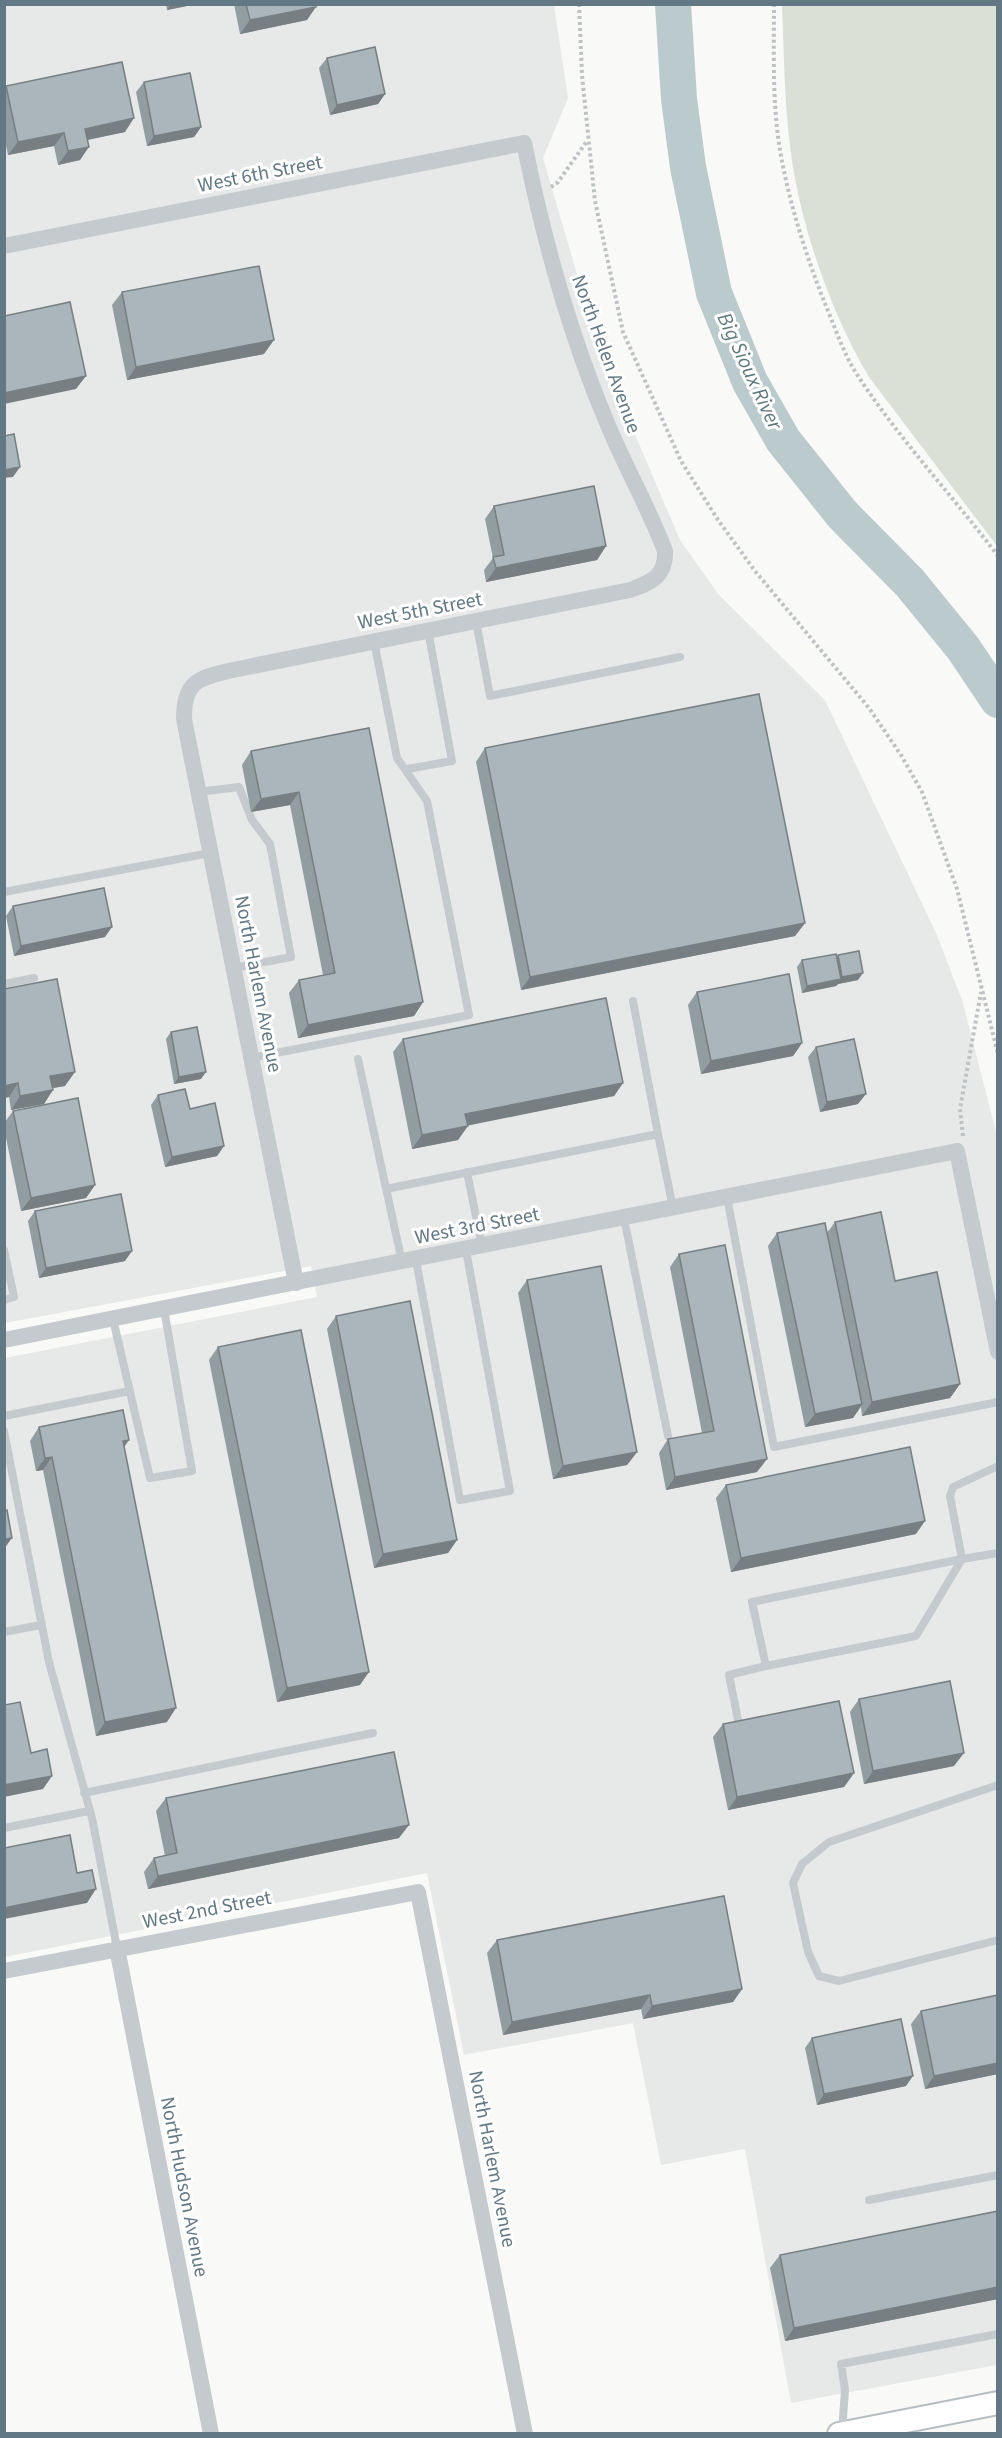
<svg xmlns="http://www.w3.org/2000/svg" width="1002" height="2438" font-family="'Source Sans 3',sans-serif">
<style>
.built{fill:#e7e9e8}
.green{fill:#dae0d6}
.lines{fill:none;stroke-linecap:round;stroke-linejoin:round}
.river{stroke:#bbcacd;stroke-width:36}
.secondary-casing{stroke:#b6bec2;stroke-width:26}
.path{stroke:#bec2c4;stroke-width:4;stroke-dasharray:3 3;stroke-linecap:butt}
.service{stroke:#c4cacd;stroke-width:8}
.minor{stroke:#c4cacd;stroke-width:16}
.secondary{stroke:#fff;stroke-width:22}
.wall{fill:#929da1}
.shaded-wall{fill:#777f83}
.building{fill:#aab6bb;stroke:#777f83;stroke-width:1.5}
.labels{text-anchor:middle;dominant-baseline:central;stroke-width:6;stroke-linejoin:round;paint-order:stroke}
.street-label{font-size:20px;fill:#627884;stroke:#fff}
.water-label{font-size:21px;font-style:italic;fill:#5e787e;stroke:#fff}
</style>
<rect width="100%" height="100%" fill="#f9f9f7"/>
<path class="built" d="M5 5H554L568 98 543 158 586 305 634 432 680 540 719 595 825 700 937 935 963 1003 997 1136V2365L791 2403 745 2149 661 2165 633 2023 464 2055 427 1873 5 1957V1358L317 1297 311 1266 5 1323Z"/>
<path class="green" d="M782 5H997V546L869 377C830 312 799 221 790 146 784 99 784 51 782 5Z"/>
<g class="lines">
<path class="river" d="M673 4 679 99 688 167 714 293 750 382 783 440 842 514 910 583 963 648 998 700"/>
<defs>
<path id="secondary" d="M839 2434 998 2403"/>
</defs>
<use href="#secondary" class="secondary-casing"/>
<path class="path" d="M579 4 582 75 595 201 623 332 681 461 718 520 755 571 869 708 901 755 922 792 957 889 998 1054
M774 4C774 52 772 102 780 150 789 203 806 256 826 306 836 330 844 355 858 376 900 440 952 495 998 556
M551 187 558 182 587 141
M963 1136 960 1109 981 992"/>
<path class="service" d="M476 621 490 696 680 657
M407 769 452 761 428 630
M198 792 239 787 252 820 270 844 291 957 234 968
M4 892 210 853
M4 984 34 978
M633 1001 658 1134
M251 1058 469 1015 427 801 397 758 374 641
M358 1059 402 1262
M467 1172 482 1246
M386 1189 658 1134 673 1208
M727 1197 774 1447 998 1402
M624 1218 668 1436
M4 1250 14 1297 4 1300
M416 1260 460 1500 510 1491 466 1250
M113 1319 150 1478 192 1471 164 1309
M4 1416 130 1391
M4 1431 49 1662 92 1818 117 1948
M998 1466 953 1487 950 1496 962 1559 998 1553
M962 1559 916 1636 766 1666 752 1602Z
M4 1632 41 1625
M738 1720 729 1675 766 1666
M998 1785 829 1842 802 1864 793 1883 808 1952 819 1976 839 1981 998 1940
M84 1793 373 1733
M4 1828 89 1811
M869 2200 998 2175
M842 2432 845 2390 841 2364 998 2334"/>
<path class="minor" d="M4 246 524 143C543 237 568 329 605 418 623 463 648 506 665 551 666 577 651 582 630 590L228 671C196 679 184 683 184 719L296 1283
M4 1340 957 1151 998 1352
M117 1948 211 2434
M4 1971 418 1892 525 2434"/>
<use href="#secondary" class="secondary"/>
</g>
<path class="wall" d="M166 4H197L167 10Z
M234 4H316L307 20 240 34Z
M327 58 385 94 378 104 330 115 319 68Z
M144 82 201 127 194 137 147 146 136 92Z
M6 86 125 132 88 140 80 160 58 165 54 146 8 155 4 136V88Z
M122 292 264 354 127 380 112 305Z
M494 506 606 546 597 560 486 582 484 570 493 558 485 519Z
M369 728 423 1002 414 1016 298 1038 289 993 299 980 323 975 290 805 251 812 242 765 251 751Z
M485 748 805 923 795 936 521 990 476 762Z
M13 906 105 937 14 956 6 916Z
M838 955 858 980 838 984 836 986 802 993 797 967 802 960 837 957Z
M4 989 65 1086 53 1088 44 1104 11 1110 9 1097 4 1098Z
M697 992 802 1043 793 1056 701 1074 688 1005Z
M171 1032 201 1079 174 1084 166 1039Z
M403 1039 623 1083 614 1096 467 1125 458 1140 412 1149 393 1052Z
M816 1047 858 1104 820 1112 808 1057Z
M158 1095 190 1109 224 1146 217 1156 165 1167 151 1105Z
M13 1111 95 1185 86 1198 21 1211 4 1128V1123Z
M35 1211 125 1261 39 1278 28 1221Z
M835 1222 895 1281 960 1384 950 1398 862 1416 861 1407 853 1418 805 1427 768 1246 777 1233H827Z
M679 1254 757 1472 666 1490 659 1453 668 1439 702 1433 670 1267Z
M527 1280 637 1452 627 1465 553 1479 518 1293Z
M336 1316 457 1540 448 1553 374 1568 327 1329Z
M218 1347 360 1685 277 1702 209 1360Z
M39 1427 124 1447 167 1722 96 1736 43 1470 36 1471 30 1441Z
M726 1485 916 1534 731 1572 716 1498Z
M859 1699 954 1766 864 1784 850 1712Z
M723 1724 854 1773 844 1787 728 1810 713 1737Z
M166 1798 399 1838 148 1889 144 1872 154 1858 165 1856 156 1811Z
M497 1940 742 1989 733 2002 643 2019 641 2009 503 2035 487 1953Z
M998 1995V2074L925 2089 911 2024 921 2011Z
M812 2038 906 2086 817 2105 805 2048Z
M998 2211V2299L785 2341 770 2268 780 2255Z"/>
<path class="shaded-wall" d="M171 4H197L167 10Z
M316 7 307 20 240 34 250 20Z
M385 94 378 104 330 115 337 105Z
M134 118 125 132 76 142 85 129Z
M201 127 194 137 147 146 154 136Z
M64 133 54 146 8 155 18 142Z
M89 147 80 160 58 165 68 151Z
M274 340 264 354 127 380 136 367Z
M86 376 76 389 4 404V393Z
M20 467 13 477 4 478V470Z
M606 546 597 560 486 582 496 568Z
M299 792 290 805 251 812 261 799Z
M805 923 795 936 521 990 530 977Z
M112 927 105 937 14 956 21 946Z
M863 973 858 980 838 984 836 986 802 993 807 986 841 979 842 977Z
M423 1002 414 1016 298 1038 308 1025Z
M802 1043 793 1056 701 1074 711 1061Z
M75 1072 65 1086 41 1090 50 1076Z
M206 1072 201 1079 174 1084 179 1077Z
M18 1083 9 1097 4 1098V1086Z
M623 1083 614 1096 456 1128 465 1114Z
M53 1090 44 1104 11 1110 20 1096Z
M866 1094 858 1104 820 1112 827 1102Z
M468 1126 458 1140 412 1149 422 1135Z
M224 1146 217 1156 165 1167 172 1157Z
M95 1185 86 1198 21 1211 31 1198Z
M132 1251 125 1261 39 1278 46 1268Z
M960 1384 950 1398 862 1416 872 1402Z
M862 1404 853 1418 805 1427 815 1414Z
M129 1440 120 1453 123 1441Z
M637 1452 627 1465 553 1479 563 1466Z
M52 1457 43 1470 36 1471 45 1458Z
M767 1459 757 1472 666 1490 675 1477Z
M925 1521 916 1534 731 1572 741 1558Z
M12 1538 4 1549V1539Z
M457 1540 448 1553 374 1568 383 1554Z
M369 1672 360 1685 277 1702 287 1688Z
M176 1708 167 1722 96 1736 105 1722Z
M964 1753 954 1766 864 1784 873 1771Z
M854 1773 844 1787 728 1810 737 1797Z
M52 1776 43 1789 4 1797V1785Z
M409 1825 399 1838 148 1889 158 1876Z
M96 1889 87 1903 4 1919V1908Z
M742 1989 733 2002 643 2019 652 2006Z
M650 1995 641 2009 503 2035 512 2022Z
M998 2063V2074L925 2089 934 2076Z
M913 2076 906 2086 817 2105 824 2094Z
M998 2287V2299L785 2341 794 2328Z"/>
<path class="building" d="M246 4H316V7L250 20Z
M375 47 385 94 337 105 327 58Z
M122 62 134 118 85 129 89 147 68 151 64 133 18 142 6 86Z
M190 73 201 127 154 136 144 82Z
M259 266 274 340 136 367 122 292Z
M70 302 86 376 4 393V316Z
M14 434 20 467 4 470V436Z
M594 486 606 546 496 568 493 557 504 555 494 506Z
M759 694 805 923 530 977 485 748Z
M369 728 423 1002 308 1025 299 980 335 973 299 792 261 799 251 751Z
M104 888 112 927 21 946 13 906Z
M859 951 863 973 842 977 838 955Z
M836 954 841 979 807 986 802 960Z
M789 974 802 1043 711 1061 697 992Z
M57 979 75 1072 50 1076 53 1090 20 1096 18 1083 4 1086V989Z
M606 998 623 1083 465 1114 468 1126 422 1135 403 1039Z
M197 1027 206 1072 179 1077 171 1032Z
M854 1039 866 1094 827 1102 816 1047Z
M185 1089 190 1109 215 1103 224 1146 172 1157 158 1095Z
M78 1098 95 1185 31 1198 13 1111Z
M121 1194 132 1251 46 1268 35 1211Z
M881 1212 895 1281 937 1272 960 1384 872 1402 835 1222Z
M825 1223 862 1404 815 1414 777 1233Z
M725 1245 767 1459 675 1477 668 1439 714 1431 679 1254Z
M601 1266 637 1452 563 1466 527 1280Z
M410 1301 457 1540 383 1554 336 1316Z
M301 1330 369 1672 287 1688 218 1347Z
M123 1410 129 1440 123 1441 176 1708 105 1722 52 1457 45 1458 39 1427Z
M910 1447 925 1521 741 1558 726 1485Z
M4 1510H7L12 1538 4 1539Z
M950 1681 964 1753 873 1771 859 1699Z
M839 1701 854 1773 737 1797 723 1724Z
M20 1702 31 1753 47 1749 52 1776 4 1785V1705Z
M394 1752 409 1825 158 1876 154 1858 177 1853 166 1798Z
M70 1835 77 1873 92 1870 96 1889 4 1908V1848Z
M724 1896 742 1989 652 2006 650 1995 512 2022 497 1940Z
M998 1995V2063L934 2076 921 2011Z
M901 2019 913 2076 824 2094 812 2038Z
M998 2211V2287L794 2328 780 2255Z"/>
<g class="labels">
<g class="street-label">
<text transform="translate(260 174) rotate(-11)">West 6th Street</text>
<text transform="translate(606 354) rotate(70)">North Helen Avenue</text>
<text transform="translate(420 611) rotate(-11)">West 5th Street</text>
<text transform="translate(258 984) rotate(79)">North Harlem Avenue</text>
<text transform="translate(477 1226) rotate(-11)">West 3rd Street</text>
<text transform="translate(207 1910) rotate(-11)">West 2nd Street</text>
<text transform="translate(492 2159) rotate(79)">North Harlem Avenue</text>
<text transform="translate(184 2187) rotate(79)">North Hudson Avenue</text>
</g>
<g class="water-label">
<text transform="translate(750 371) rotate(65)">Big Sioux River</text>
</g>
</g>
<rect width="1002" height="2438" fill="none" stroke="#627884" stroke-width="12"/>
</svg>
